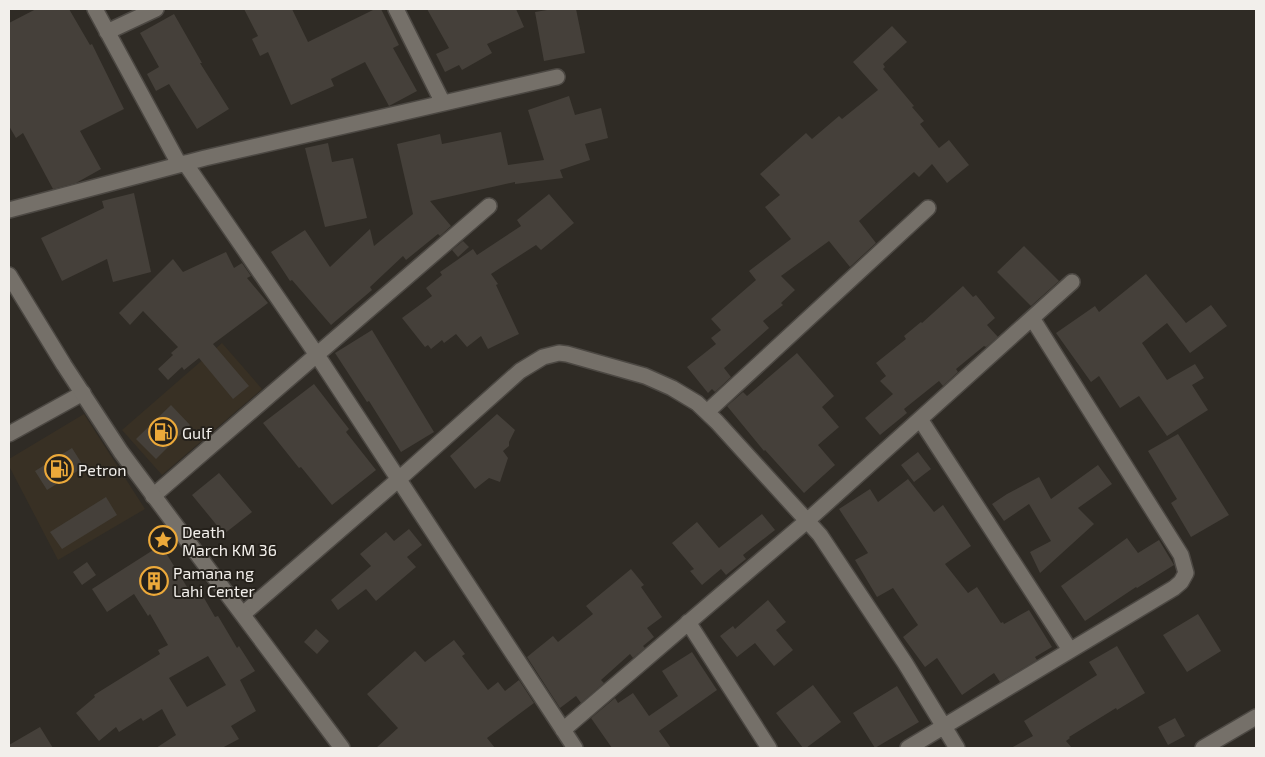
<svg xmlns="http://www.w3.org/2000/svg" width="1265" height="757" font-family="'Exo 2',sans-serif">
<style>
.built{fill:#383024}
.building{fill:#45403a;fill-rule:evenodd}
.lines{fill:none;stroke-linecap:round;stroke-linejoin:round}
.minor-casing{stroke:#4c4843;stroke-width:18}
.secondary-casing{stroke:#4c4843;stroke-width:18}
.minor{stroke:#757069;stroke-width:15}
.secondary{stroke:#757069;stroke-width:15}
.labels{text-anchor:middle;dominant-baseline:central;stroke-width:4;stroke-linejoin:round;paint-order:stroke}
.poi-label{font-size:16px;fill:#f2efeb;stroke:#25211b;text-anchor:start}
</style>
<rect width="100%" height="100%" fill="#2f2b25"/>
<path class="built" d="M222 343 262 389 162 475 122 430Z
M84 414 145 509 58 560 9 466V459Z"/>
<path class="building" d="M36 9H69L90 45 92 44 124 109 80 131 101 169 76 183 53 189 23 133 16 138 9 126V23Z
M244 9H292L308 42 375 9H381L399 45 393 48 417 91 389 106 365 62 331 79 334 86 291 105 268 52 260 56 252 39 258 36Z
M427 9H516L524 27 487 44 492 53 462 70 459 65 445 72 436 54 449 48Z
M553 9H576L585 53 544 61 535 12Z
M174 14 202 63H200L229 109 197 129 169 84 156 91 147 74 159 67 140 33Z
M892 26 907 42 883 64 885 67 883 69 914 106 912 107 924 121 920 124 939 148 949 140 969 165 947 183 932 164 919 177 914 172 859 221 876 243 850 267 829 241 781 276 795 290 781 303 783 305 763 321 769 328 724 368 731 377 715 392 712 389 708 393 687 367 716 344 711 338 721 330 711 319 756 280 749 271 791 239 765 207 780 195 760 174 806 133 812 139 839 116 842 119 878 90 853 62Z
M569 96 575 115 601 108 608 138 585 144 590 160 560 170 563 178 515 184V182L430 201 451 226 440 236 438 234 406 260 403 256 370 287 372 290 331 325 292 280 290 281 271 252 305 230 330 267 370 229 374 246 413 214 397 144 440 134 442 144 501 132 508 165 544 160 528 110Z
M328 143 332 162 353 158 367 218 325 227 305 148Z
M134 193 151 272 113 282 107 259 62 281 41 238 104 208 102 201Z
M549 194 574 223 541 250 536 245 491 274 498 284 496 285 519 334 488 349 481 336 467 347 456 334 444 343 442 340 431 349 428 345 425 347 402 318 432 296 426 288 442 275 440 272 473 249 477 255 521 226 517 220Z
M463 241 469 247 458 257 452 250Z
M1024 246 1059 281 1031 306 997 272Z
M226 252 234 268 242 263 251 276 247 278 268 303 213 344 249 386 233 399 199 358 184 370 182 367 168 380 158 369 173 355 171 353 178 347 143 311 130 325 119 313 173 259 183 272Z
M1146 274 1186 323 1211 305 1227 326 1190 353 1167 323 1142 343 1167 380 1195 364 1204 378 1192 385 1208 410 1167 436 1139 396 1120 408 1099 376 1091 382 1056 333 1095 306 1099 312Z
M963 286 973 297 976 295 995 318 987 325 998 337 986 347 984 346 956 369 958 372 943 386 939 381 904 409 907 413 880 435 865 418 893 394 880 381 886 376 876 363 906 339 904 336 921 322 922 323Z
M372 330 434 432 401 452 369 401 367 402 335 353Z
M797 353 834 396 822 407 839 427 818 445 835 465 804 493 765 450 764 451 727 406 743 392 747 396Z
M314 384 349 429 346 432 376 470 332 505 301 467 299 468 263 423Z
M171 405 190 425 156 459 136 439Z
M497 414 515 430 509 442V446L503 451 508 458 500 482 489 478 475 489 450 456Z
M1178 434 1229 515 1191 537 1171 503 1177 499 1148 451Z
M72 448 84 467 47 490 35 471Z
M918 452 931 469 914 482 901 465Z
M1098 465 1112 484 1078 508 1094 524 1040 573 1030 552 1051 541 1029 504 1004 521 992 504 1007 494 1039 477 1051 499Z
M219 473 252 512 224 534 192 495Z
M908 479 934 512 943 505 971 546 945 564 968 593 977 587 1001 623 1003 622 1004 624 1029 610 1052 647 1035 657 1037 660 1000 682 994 673 962 695 937 658 925 667 903 637 918 625 893 588 877 597 855 560 868 553 839 509 870 489 878 502Z
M106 497 117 515 62 549 50 532Z
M762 514 775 530 743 555 746 559 726 575 721 569 702 585 690 571 694 569 672 543 697 522 719 548Z
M409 529 422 545 407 557 416 567 376 601 366 589 338 610 331 600 371 566 360 554 386 532 394 541Z
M1127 538 1138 553 1159 540 1174 565 1137 588 1136 587 1085 621 1061 586Z
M161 545 192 595 200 591 215 617 218 616 237 648 239 646 255 671 240 680 256 711 231 726 239 739 222 748H156L176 735 162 709 143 721 141 718 119 732 116 727 99 741 76 713 95 697 94 695 160 654 158 650 168 645 150 614 148 616 134 594 107 612 92 589ZM208 656 226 685 187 707 169 678Z
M87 562 96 575 82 585 73 572Z
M631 569 644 585 641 587 662 617 647 628 654 637 643 646 645 648 633 658 630 654 601 680 604 683 581 703 576 696 560 708 527 657 553 636 558 642 593 614 586 606Z
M768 600 786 622 776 630 793 650 774 666 755 643 737 657 720 636 733 626 735 629Z
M1198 614 1221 651 1187 672 1163 635Z
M316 629 329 641 317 654 304 642Z
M454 640 465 654 462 656 488 690 498 682 505 691 519 680 534 703 487 738 495 748H376L398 728 367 694 415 651 425 662Z
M1117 646 1145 693 1117 710 1116 708 1069 737 1070 738 1066 741 1072 748H1011L1033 736 1024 721 1097 675 1089 662Z
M692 652 717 690 659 731 671 748H612L591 718 615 698 618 703 633 693 649 716 678 696 662 671Z
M813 685 841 722 806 748H803L776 713Z
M897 686 919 722 875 748 853 713Z
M1175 718 1185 736 1168 745 1158 727Z
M40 727 53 748H9V745Z"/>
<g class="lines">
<defs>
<path id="minor" d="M95 9 179 164
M396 9 443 103
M107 32 156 9
M185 163 317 355 575 748
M9 210 205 158 557 77
M707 412 928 208
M920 419 1070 650
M9 434 83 393
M153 496 489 206
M243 614 399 479 520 371 543 357 559 353 567 354 645 376 672 388 697 403 717 422 820 535 905 663 957 748
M688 622 769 748
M563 730 808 520 1072 282
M908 748 1174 588 1181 582 1186 573 1181 555 1032 318
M1203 748 1256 717"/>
<path id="secondary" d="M9 275 64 365 121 452 342 748"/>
</defs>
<use href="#minor" class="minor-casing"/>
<use href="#secondary" class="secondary-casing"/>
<use href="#minor" class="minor"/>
<use href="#secondary" class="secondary"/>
</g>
<defs>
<symbol id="fuel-ring" viewBox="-11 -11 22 22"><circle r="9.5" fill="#25211b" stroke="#eca93a" stroke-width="1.5"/><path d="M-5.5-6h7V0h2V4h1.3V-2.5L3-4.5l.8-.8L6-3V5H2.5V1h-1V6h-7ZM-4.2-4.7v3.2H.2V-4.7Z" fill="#eca93a"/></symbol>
<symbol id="sight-ring" viewBox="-11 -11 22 22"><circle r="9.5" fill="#25211b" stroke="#eca93a" stroke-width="1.5"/><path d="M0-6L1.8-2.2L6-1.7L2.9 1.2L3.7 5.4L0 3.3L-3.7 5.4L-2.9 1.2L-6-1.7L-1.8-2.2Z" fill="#eca93a"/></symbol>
<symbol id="building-ring" viewBox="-11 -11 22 22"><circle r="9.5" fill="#25211b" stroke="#eca93a" stroke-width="1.5"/><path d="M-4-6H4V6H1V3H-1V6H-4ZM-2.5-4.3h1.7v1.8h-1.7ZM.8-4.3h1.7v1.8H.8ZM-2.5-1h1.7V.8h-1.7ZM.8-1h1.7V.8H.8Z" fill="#eca93a"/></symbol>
</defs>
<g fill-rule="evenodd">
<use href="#fuel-ring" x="147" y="416" width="32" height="32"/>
<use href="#fuel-ring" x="43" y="453" width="32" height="32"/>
<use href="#sight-ring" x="147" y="524" width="32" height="32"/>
<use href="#building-ring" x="138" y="565" width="32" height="32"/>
</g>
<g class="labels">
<g class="poi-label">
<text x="182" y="432">Gulf</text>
<text x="78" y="469">Petron</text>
<text x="182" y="531">Death<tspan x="182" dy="18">March KM 36</tspan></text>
<text x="173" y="572">Pamana ng<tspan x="173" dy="18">Lahi Center</tspan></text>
</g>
</g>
<rect width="1265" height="757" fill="none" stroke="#f2efeb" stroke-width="20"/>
</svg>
